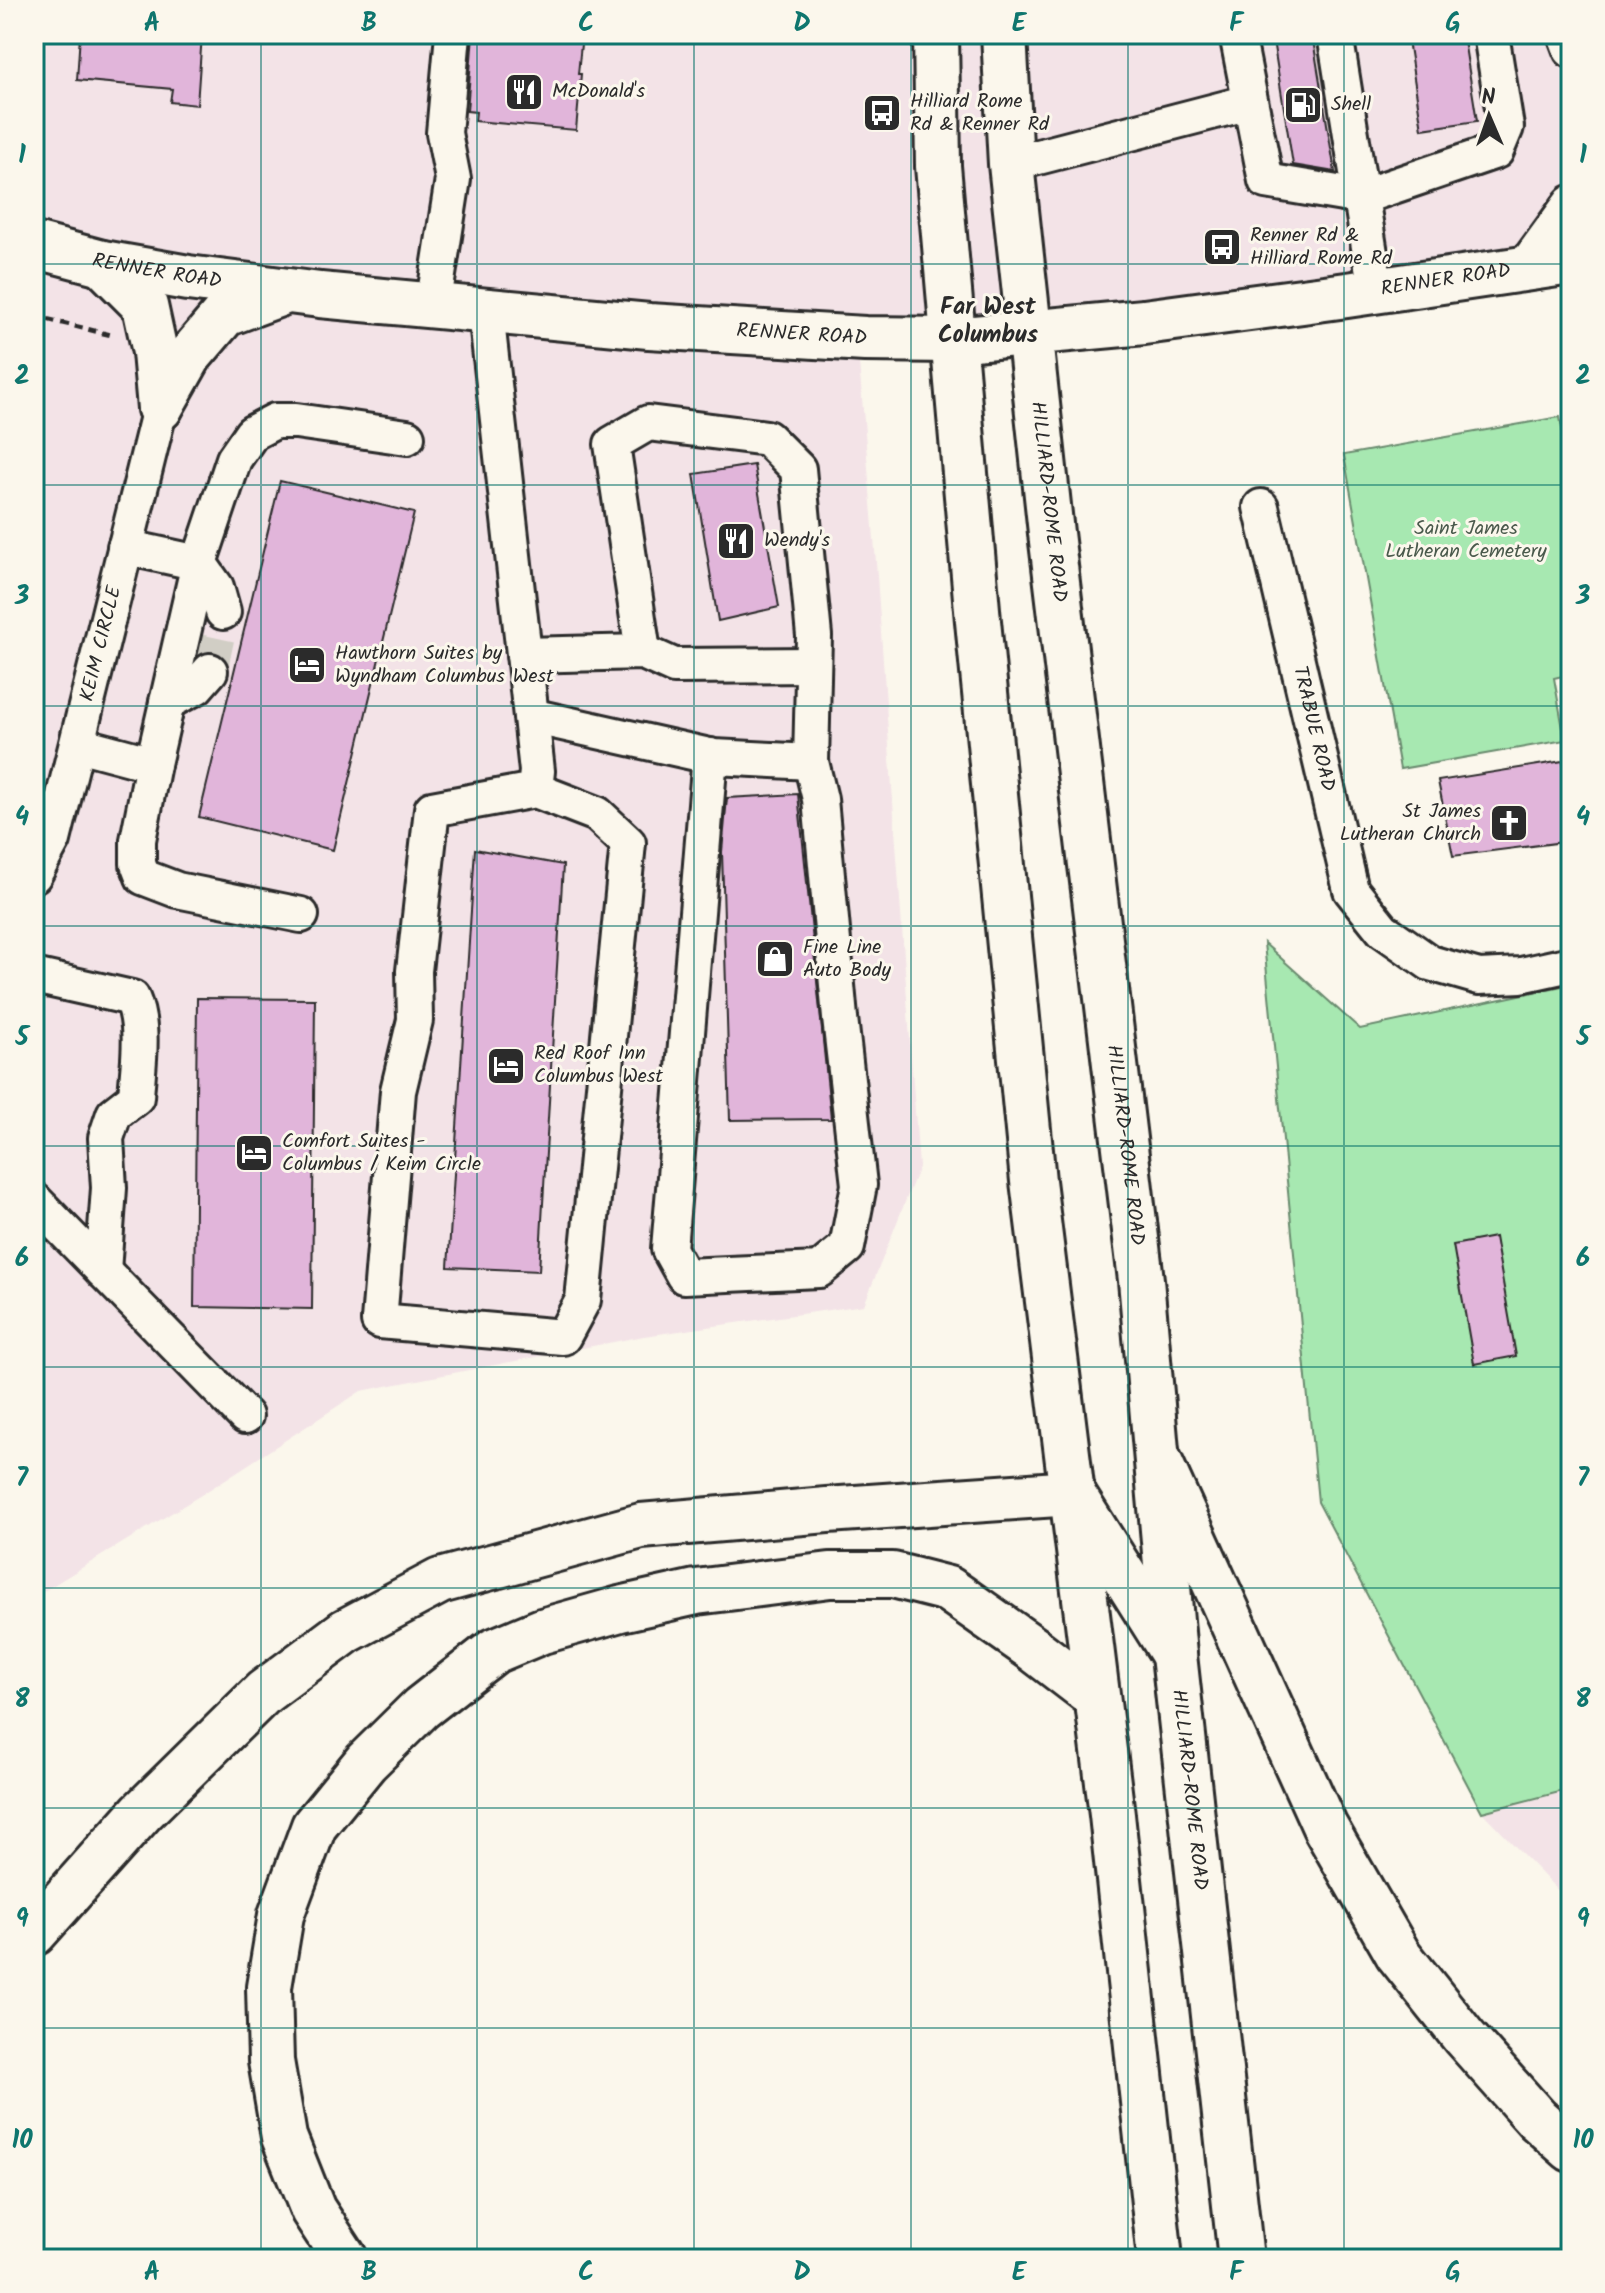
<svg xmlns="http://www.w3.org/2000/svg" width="1605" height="2293" font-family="Kalam,sans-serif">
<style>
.built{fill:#f3e3e7}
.green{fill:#a7e8b1;stroke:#698a6e;stroke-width:2}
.building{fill:#e1b5da;stroke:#2b2b2b;stroke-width:2}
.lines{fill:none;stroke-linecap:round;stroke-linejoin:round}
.minor-tunnel{stroke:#d1cec5;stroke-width:34;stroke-dasharray:34 17;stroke-linecap:butt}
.minor-casing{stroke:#2b2b2b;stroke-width:40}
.major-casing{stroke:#2b2b2b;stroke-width:50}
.highway-casing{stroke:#2b2b2b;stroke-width:50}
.path{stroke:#2b2b2b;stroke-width:5;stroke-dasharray:8 6;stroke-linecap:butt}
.minor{stroke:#fbf7ec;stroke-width:34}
.major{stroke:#fbf7ec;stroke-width:44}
.highway{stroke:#fbf7ec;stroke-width:44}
.grid{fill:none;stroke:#0f766e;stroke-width:2;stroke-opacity:0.55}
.labels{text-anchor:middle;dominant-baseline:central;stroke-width:6;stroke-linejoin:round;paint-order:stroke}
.poi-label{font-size:20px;fill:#2b2b2b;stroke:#fbf7ec;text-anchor:start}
.street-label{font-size:20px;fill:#2b2b2b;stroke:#fbf7ec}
.park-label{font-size:20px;fill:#4a5a4c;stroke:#fbf7ec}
.quarter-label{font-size:24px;font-weight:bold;fill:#2b2b2b;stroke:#fbf7ec}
.neatline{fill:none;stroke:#0f766e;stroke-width:3}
.grid-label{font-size:26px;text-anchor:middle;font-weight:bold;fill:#0f766e}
</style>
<rect width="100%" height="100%" fill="#fbf7ec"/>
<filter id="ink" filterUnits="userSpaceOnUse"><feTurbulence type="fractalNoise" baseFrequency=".0125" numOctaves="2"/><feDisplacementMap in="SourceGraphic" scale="16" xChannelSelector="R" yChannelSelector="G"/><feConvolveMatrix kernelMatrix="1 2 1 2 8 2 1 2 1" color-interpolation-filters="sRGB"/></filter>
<g filter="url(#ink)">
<path class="built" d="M34 34H1571V262L857 339 876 562 919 1167 864 1305 644 1336 361 1391 201 1495 34 1597Z
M1571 1789V1904L1482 1812Z"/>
<path class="green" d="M1560 417 1571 481V674L1554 678 1565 740 1400 769 1344 455Z
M1264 943 1360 1029 1571 984V1789L1482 1812 1318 1502Z"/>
<path class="building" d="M80 34H202L197 105 170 102 172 89 77 80Z
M473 34H582L578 74H581L576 130 475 121 476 112 467 111Z
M1272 34H1312L1335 172 1293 165Z
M1407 34H1463L1477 121 1422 129Z
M754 465 779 607 718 621 694 474Z
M280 481 414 513 333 850 199 817Z
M1563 761 1571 805V841L1453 856 1438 781Z
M798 794 831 1119 730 1120 722 852 727 798Z
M475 849 563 865 539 1271 448 1267Z
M197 998 315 999 312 1309 194 1307Z
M1495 1237 1516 1356 1474 1364 1453 1245Z"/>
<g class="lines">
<path class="minor-tunnel" d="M210 671 223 612"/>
<defs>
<g id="minor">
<path d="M1237 34 1266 181 1361 197 1376 291"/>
<path d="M1335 34 1361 197 1496 151 1506 127 1491 34"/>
<path d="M1565 34 1571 50"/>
<path d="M1011 164 1250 102"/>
<path d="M1523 269 1571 203"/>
<path d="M433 307 453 179 444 133 453 34"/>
<path d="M486 312 537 771 535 790 432 809 414 971 415 1020 398 1091 379 1321 563 1337 583 1300 628 843 597 814 535 790"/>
<path id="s1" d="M1261 507 1351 890 1383 930 1430 963 1479 977 1521 975 1571 964"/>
<path d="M125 547 199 563 216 587 223 612"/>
<path d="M524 655 643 652 674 666 813 665"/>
<path d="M167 702 196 687 210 671"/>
<path d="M531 716 714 757 811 762 814 636 798 469 767 438 648 423 612 444 643 652"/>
<path d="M78 744 153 764"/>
<path d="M710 756 669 1249 684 1276 819 1270 847 1247 859 1185 840 1018 820 799 811 762"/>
<path id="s2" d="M34 875 53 840 160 408"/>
<path d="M301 915 177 890 143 877 138 864V840L153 764 199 563 234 459 252 433 275 421H296L407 437"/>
<path d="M34 976 132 998C145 1028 138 1065 136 1097L114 1114 106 1138 109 1188 103 1271"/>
<path d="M34 1200 245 1416"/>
</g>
<g id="major">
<path d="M936 34 938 166 978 621 1033 1181 1112 1815 1160 2259"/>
<path id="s3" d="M1004 34 1011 164 1051 533 1141 1280 1174 1655 1241 2259"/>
<path id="s4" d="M34 245 102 263 188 278 320 295 649 326 865 339 953 340 1144 322 1347 295 1571 262"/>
<path d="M102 263 145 306 155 352 160 408"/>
<path d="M160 408 190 355 225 314 279 294"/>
</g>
<path id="highway" d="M1158 1458 1325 1827 1398 1954 1464 2037 1537 2119 1571 2149
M34 1933 142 1812 264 1692 346 1631 440 1581 641 1526 827 1510 1072 1493 1174 1655
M345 2259 313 2210 284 2137 271 2061 269 1987 281 1915 314 1826 366 1762 421 1708 494 1651 542 1631 620 1609 696 1592 830 1575H893L948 1589 1032 1648 1096 1697"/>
</defs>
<use href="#minor" class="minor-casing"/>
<use href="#major" class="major-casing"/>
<use href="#highway" class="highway-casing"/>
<path class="path" d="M34 316 111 335"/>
<use href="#minor" class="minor"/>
<use href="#major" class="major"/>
<use href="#highway" class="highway"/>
</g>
</g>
<path class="grid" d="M261 34V2259M477 34V2259M694 34V2259M911 34V2259M1128 34V2259M1344 34V2259M34 264H1571M34 485H1571M34 706H1571M34 926H1571M34 1146H1571M34 1367H1571M34 1588H1571M34 1808H1571M34 2028H1571"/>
<defs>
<symbol id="restaurant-square" viewBox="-11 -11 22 22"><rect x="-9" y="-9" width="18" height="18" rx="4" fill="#2b2b2b" stroke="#fbf7ec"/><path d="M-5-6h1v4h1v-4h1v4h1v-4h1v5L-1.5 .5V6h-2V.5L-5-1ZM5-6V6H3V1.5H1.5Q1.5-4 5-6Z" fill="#fff"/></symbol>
<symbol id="fuel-square" viewBox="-11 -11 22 22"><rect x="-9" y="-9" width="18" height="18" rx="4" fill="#2b2b2b" stroke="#fbf7ec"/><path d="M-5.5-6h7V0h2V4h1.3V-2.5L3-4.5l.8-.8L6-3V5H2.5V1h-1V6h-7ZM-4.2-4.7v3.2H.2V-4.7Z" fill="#fff"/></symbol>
<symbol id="bus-square" viewBox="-11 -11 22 22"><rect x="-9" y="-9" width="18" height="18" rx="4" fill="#2b2b2b" stroke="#fbf7ec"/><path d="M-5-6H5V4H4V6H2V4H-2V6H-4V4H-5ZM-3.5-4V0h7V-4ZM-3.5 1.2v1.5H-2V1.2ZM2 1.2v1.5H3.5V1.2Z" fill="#fff"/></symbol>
<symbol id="hotel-square" viewBox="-11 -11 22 22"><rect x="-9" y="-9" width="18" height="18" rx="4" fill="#2b2b2b" stroke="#fbf7ec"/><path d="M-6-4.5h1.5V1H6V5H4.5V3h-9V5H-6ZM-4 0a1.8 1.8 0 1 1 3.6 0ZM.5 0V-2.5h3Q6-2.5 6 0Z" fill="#fff"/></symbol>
<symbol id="church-square" viewBox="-11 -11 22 22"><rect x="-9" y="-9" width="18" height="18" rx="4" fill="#2b2b2b" stroke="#fbf7ec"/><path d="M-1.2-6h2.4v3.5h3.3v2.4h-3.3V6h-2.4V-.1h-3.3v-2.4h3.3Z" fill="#fff"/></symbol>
<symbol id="shop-square" viewBox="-11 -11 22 22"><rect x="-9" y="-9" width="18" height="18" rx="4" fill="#2b2b2b" stroke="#fbf7ec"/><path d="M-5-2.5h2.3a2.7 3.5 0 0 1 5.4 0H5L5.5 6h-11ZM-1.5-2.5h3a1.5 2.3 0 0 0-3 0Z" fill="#fff"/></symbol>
</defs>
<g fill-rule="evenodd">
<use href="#restaurant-square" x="502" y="70" width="44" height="44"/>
<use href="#fuel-square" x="1281" y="83" width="44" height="44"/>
<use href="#bus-square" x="860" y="91" width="44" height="44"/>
<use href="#bus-square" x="1200" y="225" width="44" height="44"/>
<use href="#restaurant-square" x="714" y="519" width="44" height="44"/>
<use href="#hotel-square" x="285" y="643" width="44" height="44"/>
<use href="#church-square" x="1487" y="801" width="44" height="44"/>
<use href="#shop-square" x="753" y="937" width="44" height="44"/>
<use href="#hotel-square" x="484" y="1044" width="44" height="44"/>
<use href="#hotel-square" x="232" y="1131" width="44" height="44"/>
</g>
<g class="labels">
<g class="poi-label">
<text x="552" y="92">McDonald's</text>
<text x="910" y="102">Hilliard Rome<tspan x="910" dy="23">Rd &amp; Renner Rd</tspan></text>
<text x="1331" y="105">Shell</text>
<text x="1250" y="236">Renner Rd &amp;<tspan x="1250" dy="23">Hilliard Rome Rd</tspan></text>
<text x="764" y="541">Wendy's</text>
<text x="335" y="654">Hawthorn Suites by<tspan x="335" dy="23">Wyndham Columbus West</tspan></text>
<text x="1481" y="812" text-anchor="end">St James<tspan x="1481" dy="23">Lutheran Church</tspan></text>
<text x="803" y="948">Fine Line<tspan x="803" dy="23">Auto Body</tspan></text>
<text x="534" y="1054">Red Roof Inn<tspan x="534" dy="23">Columbus West</tspan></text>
<text x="282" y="1142">Comfort Suites -<tspan x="282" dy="23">Columbus / Keim Circle</tspan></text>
</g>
<g class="street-label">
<text stroke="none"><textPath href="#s4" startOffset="126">RENNER ROAD</textPath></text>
<text stroke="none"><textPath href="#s4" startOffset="1422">RENNER ROAD</textPath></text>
<text stroke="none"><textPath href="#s4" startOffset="774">RENNER ROAD</textPath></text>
<text stroke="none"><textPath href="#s3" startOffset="470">HILLIARD-ROME ROAD</textPath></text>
<text stroke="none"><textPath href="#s2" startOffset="242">KEIM CIRCLE</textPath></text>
<text stroke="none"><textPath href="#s1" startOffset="228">TRABUE ROAD</textPath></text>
<text stroke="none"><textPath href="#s3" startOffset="1118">HILLIARD-ROME ROAD</textPath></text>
<text stroke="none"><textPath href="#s3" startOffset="1766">HILLIARD-ROME ROAD</textPath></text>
</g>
<g class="park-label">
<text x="1466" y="529">Saint James<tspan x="1466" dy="23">Lutheran Cemetery</tspan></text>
</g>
<g class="quarter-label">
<text x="988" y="307">Far West<tspan x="988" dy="28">Columbus</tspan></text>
</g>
</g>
<rect width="1605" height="2293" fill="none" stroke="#fbf7ec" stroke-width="88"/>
<g transform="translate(1489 116) rotate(358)" stroke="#fbf7ec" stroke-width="6" paint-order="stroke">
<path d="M0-6L14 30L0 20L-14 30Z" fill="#2b2b2b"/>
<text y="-12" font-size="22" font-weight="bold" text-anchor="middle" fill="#2b2b2b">N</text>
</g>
<rect x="44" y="44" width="1517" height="2205" class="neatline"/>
<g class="grid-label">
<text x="152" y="31">A</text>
<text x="369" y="31">B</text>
<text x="586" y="31">C</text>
<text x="802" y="31">D</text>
<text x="1019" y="31">E</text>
<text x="1236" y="31">F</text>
<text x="1453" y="31">G</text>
<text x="22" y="163">1</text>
<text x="1583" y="163">1</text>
<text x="22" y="384">2</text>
<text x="1583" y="384">2</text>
<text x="22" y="604">3</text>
<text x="1583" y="604">3</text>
<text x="22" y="825">4</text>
<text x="1583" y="825">4</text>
<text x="22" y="1045">5</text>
<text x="1583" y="1045">5</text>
<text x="22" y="1266">6</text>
<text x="1583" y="1266">6</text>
<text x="22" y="1486">7</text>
<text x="1583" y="1486">7</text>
<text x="22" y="1707">8</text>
<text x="1583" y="1707">8</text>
<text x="22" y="1927">9</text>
<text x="1583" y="1927">9</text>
<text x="22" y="2148">10</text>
<text x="1583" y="2148">10</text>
<text x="152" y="2280">A</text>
<text x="369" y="2280">B</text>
<text x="586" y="2280">C</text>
<text x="802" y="2280">D</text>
<text x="1019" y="2280">E</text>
<text x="1236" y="2280">F</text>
<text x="1453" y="2280">G</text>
</g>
</svg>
